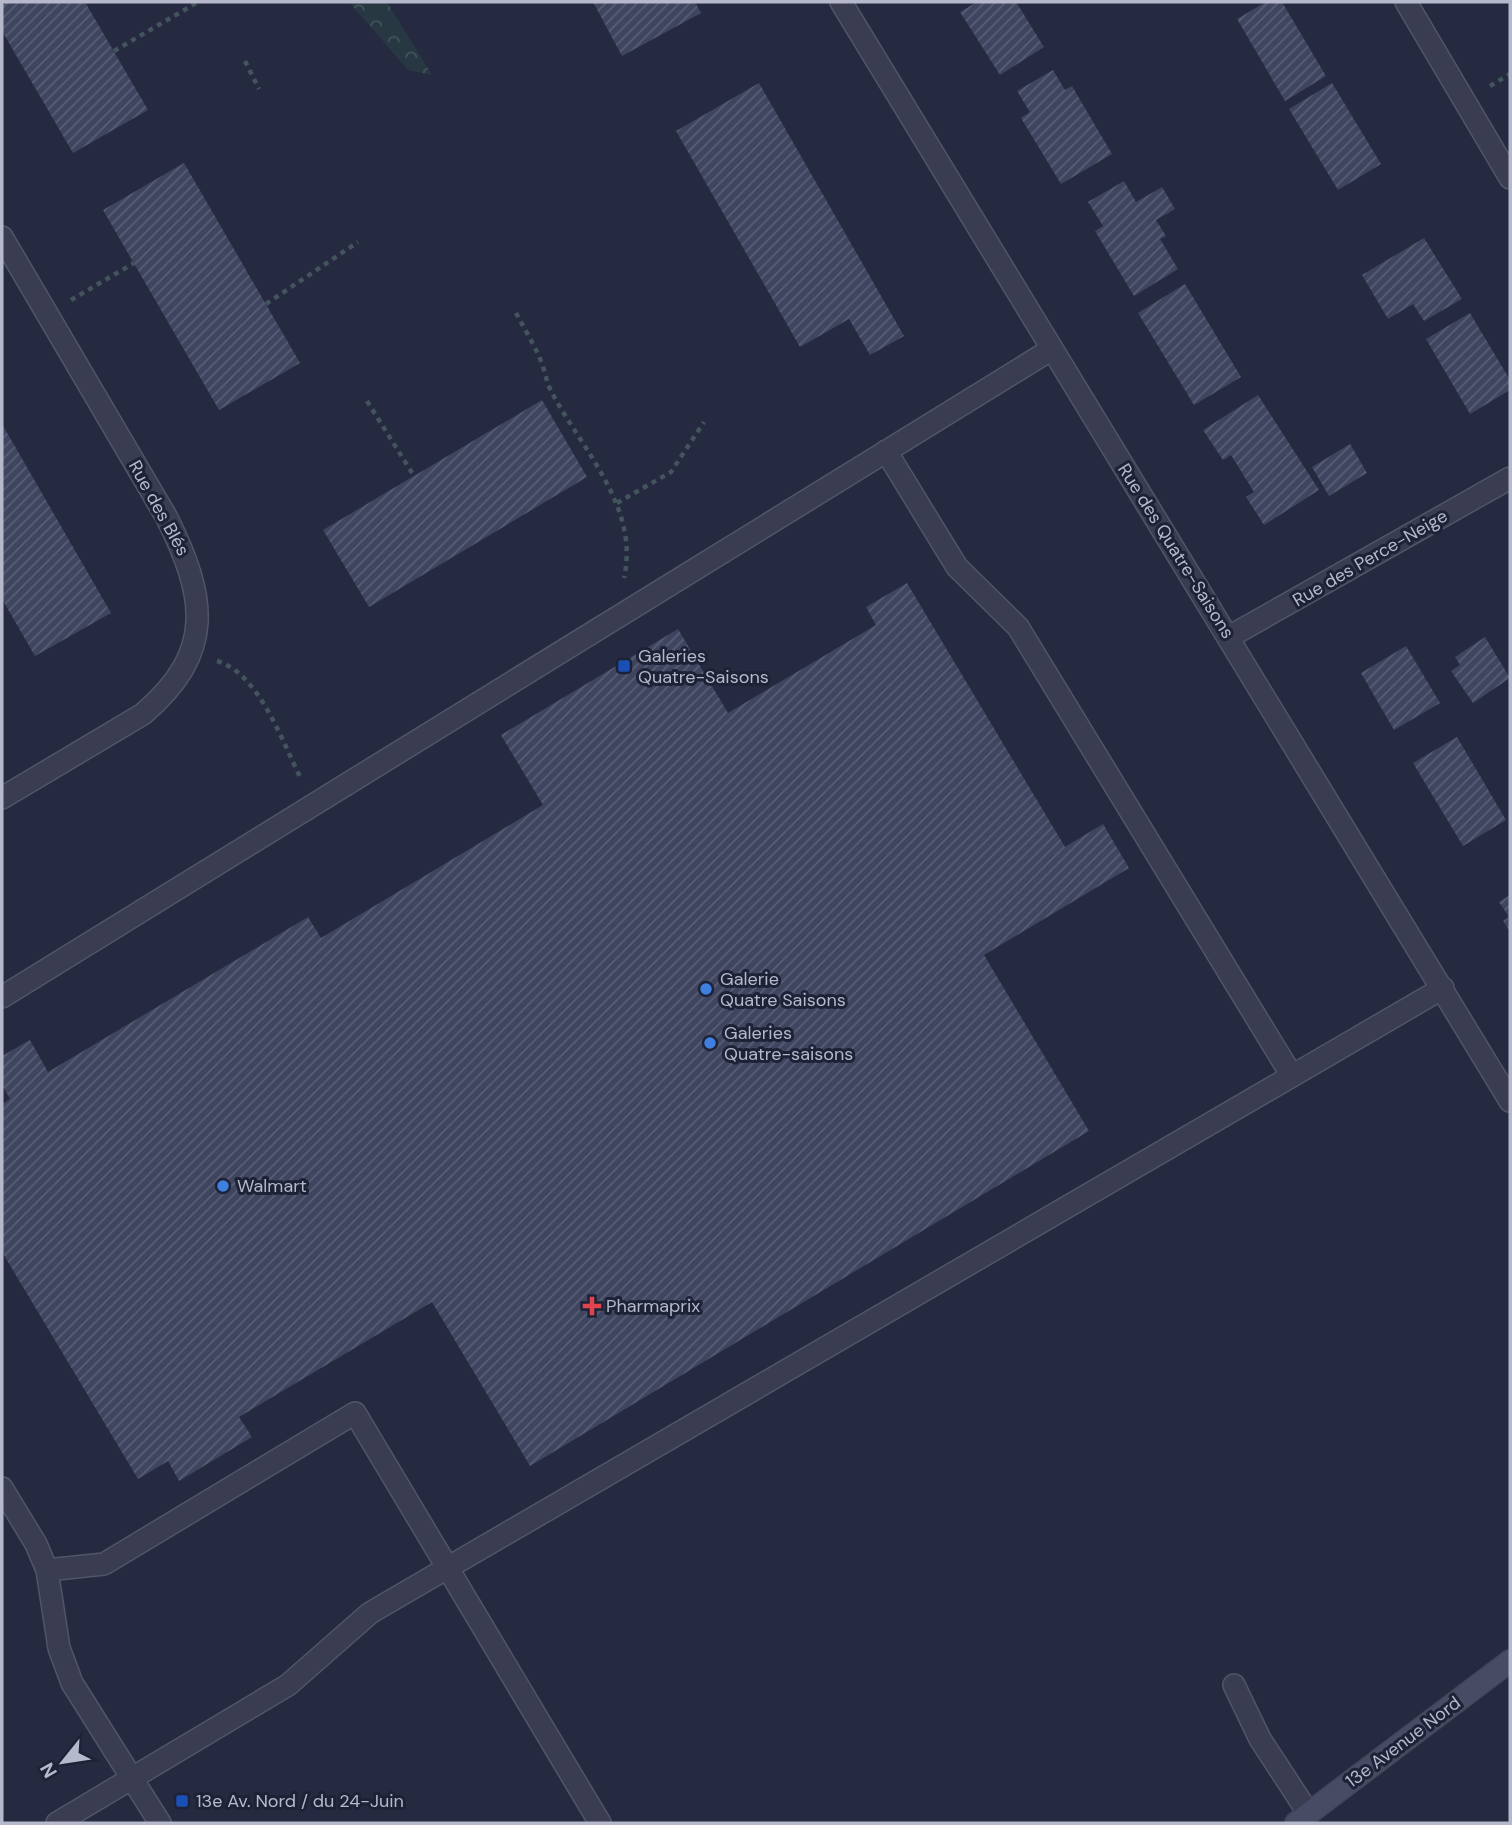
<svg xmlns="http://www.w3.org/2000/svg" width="1512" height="1825" font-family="'DM Sans',sans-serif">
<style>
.forest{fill:url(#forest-crowns)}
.building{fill:url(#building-hatch)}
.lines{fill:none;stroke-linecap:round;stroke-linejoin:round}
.service-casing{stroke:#515568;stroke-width:24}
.minor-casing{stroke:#515568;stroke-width:24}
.tertiary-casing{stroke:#515568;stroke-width:24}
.secondary-casing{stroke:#43465a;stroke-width:24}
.path{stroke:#43545c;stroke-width:4.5;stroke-dasharray:5 5;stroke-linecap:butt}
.service{stroke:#3a3d51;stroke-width:21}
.minor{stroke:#3a3d51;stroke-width:21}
.tertiary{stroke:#3a3d51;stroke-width:21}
.secondary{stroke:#484b64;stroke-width:21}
.transit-dot{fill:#1a4fb4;stroke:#1e2236;stroke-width:2.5}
.shop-dot{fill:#3f7fe0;stroke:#1e2236;stroke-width:2.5}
.health-dot{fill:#e0444e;stroke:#1e2236;stroke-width:2.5}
.labels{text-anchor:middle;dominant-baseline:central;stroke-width:6;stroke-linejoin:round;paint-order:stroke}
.street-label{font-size:18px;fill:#b6b9cb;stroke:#1e2236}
.poi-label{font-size:18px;fill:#b6b9cb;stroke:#1e2236;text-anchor:start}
</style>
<defs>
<pattern id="forest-crowns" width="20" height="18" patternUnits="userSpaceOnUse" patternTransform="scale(1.75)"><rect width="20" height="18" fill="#273842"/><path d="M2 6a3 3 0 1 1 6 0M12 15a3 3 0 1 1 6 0" fill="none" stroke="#44535c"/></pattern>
<pattern id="building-hatch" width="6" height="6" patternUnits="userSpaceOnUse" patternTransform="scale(1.75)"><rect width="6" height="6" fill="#3f455f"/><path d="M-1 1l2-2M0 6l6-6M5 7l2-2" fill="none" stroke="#585e75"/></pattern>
</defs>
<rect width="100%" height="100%" fill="#252a41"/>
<path class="forest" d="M349 2H387L432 75 408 70Z"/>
<path class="building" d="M2 2H85L148 110 73 153 2 31Z
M593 2H695L701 13 622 56Z
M977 2H1016L1044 47 1000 75 960 12Z
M1266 2H1282L1326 76 1285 101 1237 19Z
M1053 70 1065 90 1072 86 1112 154 1061 184 1021 118 1030 112 1017 91Z
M759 83 904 336 870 355 849 319 800 347 676 131Z
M1332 83 1381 164 1338 190 1289 109Z
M184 163 300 363 219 410 103 210Z
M1124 181 1136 202 1162 187 1175 209 1156 220 1166 236 1160 239 1178 269 1134 296 1095 231 1103 226 1088 202Z
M1424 238 1462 299 1424 321 1413 304 1388 319 1362 275Z
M1185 284 1241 377 1194 405 1138 313Z
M1470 313 1510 380V390L1470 414 1426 339Z
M1258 395 1319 490 1264 525 1246 497 1254 492 1231 455 1223 460 1203 430Z
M542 400 587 477 369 607 323 530Z
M2 424 111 613 35 656 2 599Z
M1350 444 1367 473 1329 496 1312 467Z
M907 583 1065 847 1103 824 1129 868 984 955 1089 1131 530 1466 432 1302 239 1417 252 1437 179 1481 168 1461 138 1479 2 1252V1104L10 1099 2 1085V1056L30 1040 48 1072 308 917 321 938 543 805 501 735 678 629 728 713 876 625 866 607Z
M1485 637 1510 678 1473 703 1451 671 1460 665 1455 657Z
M1406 646 1440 703 1394 730 1361 673Z
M1457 737 1506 820 1463 846 1413 763Z
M1510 895V932L1503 921 1509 917 1499 902Z"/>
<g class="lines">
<defs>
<path id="service" d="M886 451 957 567 1018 627 1292 1076
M2 997 1052 349
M2 1488 36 1544 47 1570 59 1648 72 1683 160 1823
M47 1570 104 1564 355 1413 600 1823
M1234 1685 1260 1739 1309 1814
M57 1823 288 1685 370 1613 1443 988"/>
<path id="minor" d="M1406 2 1510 178
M2 237 167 518C206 597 216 652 143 714L2 798
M1229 637 1510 478"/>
<path id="tertiary" d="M841 2 1510 1101"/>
<path id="secondary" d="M1296 1823 1510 1661"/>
</defs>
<use href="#service" class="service-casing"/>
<use href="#minor" class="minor-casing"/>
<use href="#tertiary" class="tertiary-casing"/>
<use href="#secondary" class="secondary-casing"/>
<path class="path" d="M114 51 198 2
M245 61 259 89
M1490 86 1510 74
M71 300 134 263
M266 304 358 242
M516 313C524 328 534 344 541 361 545 371 546 381 551 391 582 450 640 507 624 578
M367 401 414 476
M617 503 671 472 704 422
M217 661C259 673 283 743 301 779"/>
<use href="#service" class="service"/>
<use href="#minor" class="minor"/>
<use href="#tertiary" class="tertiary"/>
<use href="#secondary" class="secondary"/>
</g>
<g class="transit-dot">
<rect x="617" y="659" width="14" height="14" rx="3.5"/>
<rect x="175" y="1794" width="14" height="14" rx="3.5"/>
</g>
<g class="shop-dot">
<circle cx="706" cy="989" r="7"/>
<circle cx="710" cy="1043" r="7"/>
<circle cx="223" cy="1186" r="7"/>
</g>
<path class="health-dot" d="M588.5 1295.5h7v7h7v7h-7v7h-7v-7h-7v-7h7z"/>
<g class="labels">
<g class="street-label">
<text transform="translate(159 508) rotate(61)">Rue des Blés</text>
<text transform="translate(1176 551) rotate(58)">Rue des Quatre-Saisons</text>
<text transform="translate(1370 558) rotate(-30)">Rue des Perce-Neige</text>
<text transform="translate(1403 1742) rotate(-37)">13e Avenue Nord</text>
</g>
<g class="poi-label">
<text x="638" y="656">Galeries<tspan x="638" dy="21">Quatre-Saisons</tspan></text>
<text x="720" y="979">Galerie<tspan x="720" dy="21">Quatre Saisons</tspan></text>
<text x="724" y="1033">Galeries<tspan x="724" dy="21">Quatre-saisons</tspan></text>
<text x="237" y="1186">Walmart</text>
<text x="606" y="1306">Pharmaprix</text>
<text x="196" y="1801">13e Av. Nord / du 24-Juin</text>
</g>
</g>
<rect width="1512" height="1825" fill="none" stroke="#b6b9cb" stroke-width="7"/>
<g transform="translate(63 1762) rotate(240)" stroke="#1e2236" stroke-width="5" paint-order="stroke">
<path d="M0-5L12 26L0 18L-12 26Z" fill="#b6b9cb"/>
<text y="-10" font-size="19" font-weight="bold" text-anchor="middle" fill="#b6b9cb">N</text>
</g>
</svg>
